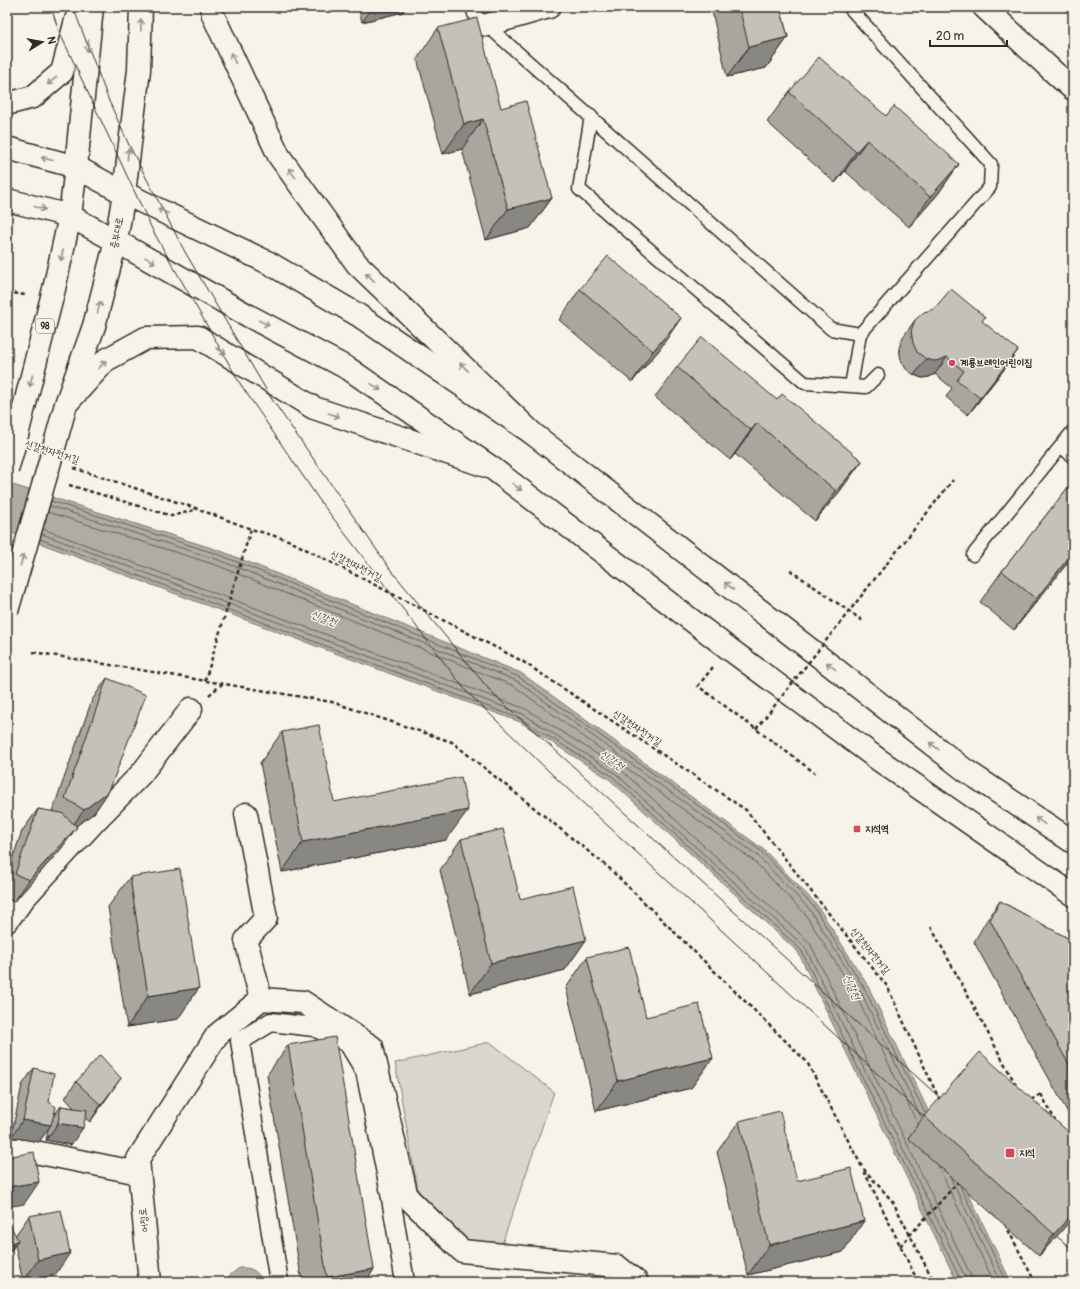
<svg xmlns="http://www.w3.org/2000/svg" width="1080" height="1289" font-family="Pangolin,'Poor Story',sans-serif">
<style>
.green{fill:#dad6cc;stroke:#82807c}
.water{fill:#afaca4;stroke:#7a7874}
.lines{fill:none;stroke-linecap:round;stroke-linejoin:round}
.shore{stroke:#605f5b;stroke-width:1}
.service-casing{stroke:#2b2b2b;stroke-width:15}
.pedestrian-casing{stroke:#2b2b2b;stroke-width:21}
.minor-casing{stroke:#2b2b2b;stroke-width:25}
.tertiary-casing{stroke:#2b2b2b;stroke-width:25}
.secondary-casing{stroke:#2b2b2b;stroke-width:25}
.primary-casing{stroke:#2b2b2b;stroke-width:25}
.trunk-casing{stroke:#2b2b2b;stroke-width:25}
.path{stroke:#2b2b2b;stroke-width:2.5;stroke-dasharray:4 3;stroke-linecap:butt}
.service{stroke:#f7f3e8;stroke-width:12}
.pedestrian{stroke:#f7f3e8;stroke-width:18}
.minor{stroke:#f7f3e8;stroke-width:22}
.tertiary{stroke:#f7f3e8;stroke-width:22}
.secondary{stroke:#f7f3e8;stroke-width:22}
.primary{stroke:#f7f3e8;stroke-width:22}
.trunk{stroke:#f7f3e8;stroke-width:22}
.tram{stroke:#2b2b2b;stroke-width:1}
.primary-bridge-casing{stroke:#2b2b2b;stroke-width:25;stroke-linecap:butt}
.path-bridge{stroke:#2b2b2b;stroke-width:2.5;stroke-dasharray:4 3;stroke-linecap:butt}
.primary-bridge{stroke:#f7f3e8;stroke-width:22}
.wall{fill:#a9a69f;stroke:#2b2b2b}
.shaded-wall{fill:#898782;stroke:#2b2b2b}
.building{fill:#c4c1b9;stroke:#2b2b2b}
.oneway{stroke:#918f8a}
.poi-dot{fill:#d1495b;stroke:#f7f3e8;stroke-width:1.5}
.labels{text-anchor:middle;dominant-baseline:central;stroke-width:3;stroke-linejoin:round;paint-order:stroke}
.shield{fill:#f7f3e8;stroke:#686764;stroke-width:1}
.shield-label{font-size:9px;font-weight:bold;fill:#2b2b2b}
.street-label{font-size:10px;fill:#2b2b2b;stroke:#f7f3e8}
.poi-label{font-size:10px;font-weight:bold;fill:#2b2b2b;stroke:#f7f3e8;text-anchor:start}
.water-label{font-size:11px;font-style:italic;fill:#53524f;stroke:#f7f3e8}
</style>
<rect width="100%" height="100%" fill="#f7f3e8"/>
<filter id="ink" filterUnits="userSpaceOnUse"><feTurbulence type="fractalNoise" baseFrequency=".025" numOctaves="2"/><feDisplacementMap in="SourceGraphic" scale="8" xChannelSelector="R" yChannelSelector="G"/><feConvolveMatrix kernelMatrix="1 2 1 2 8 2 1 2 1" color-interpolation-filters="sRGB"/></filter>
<g filter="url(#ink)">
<path class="green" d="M490 1042 554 1092 502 1244 463 1240 418 1191 395 1063Z"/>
<path class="water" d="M7 483 221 551 521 673 763 849 817 905 868 986 1011 1282H957L798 952 609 779 520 722 7 531Z
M239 1268C251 1267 258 1271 263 1282H226L229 1276Z"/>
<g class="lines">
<path class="shore" d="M51 501 220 555 519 677 761 851 814 907 864 988 925 1113
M50 506 219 560 517 681 757 855 810 910 860 990 921 1117
M48 512 216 565 514 686 753 860 805 914 855 993 917 1123
M43 529 526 709 619 768 810 943 970 1274 972 1282
M42 534 523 714 615 773 805 947 965 1277 966 1282
M40 539 521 719 612 776 801 950 960 1279 961 1282
M938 1166 994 1282
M950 1177 1001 1282
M960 1186 1007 1282"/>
<defs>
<path id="service" d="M472 7 474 14 831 329 860 334 990 187 991 164 849 7
M591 116 579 189 805 383 866 387 878 375
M851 386 860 334
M1061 446 1073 457
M973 555 1073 431"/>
<path id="pedestrian" d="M279 1282 240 1041 271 1022 314 1027 348 1043 365 1071 390 1193 405 1282"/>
<path id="minor" d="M487 25 549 7
M246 814 266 918 246 940 261 999 303 1002 372 1047 407 1197 462 1251 617 1266 637 1282
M7 921 25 897 95 821 141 774 191 709
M7 1149 30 1151 139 1173
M150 1282 138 1159 217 1035 261 999"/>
<path id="tertiary" d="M984 7 1057 75 1073 89"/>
<path id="secondary" d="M76 167 124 193 269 263 358 315 532 433 965 770 1073 842
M70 216 116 241 249 316 349 369 492 468 728 648 879 760 1073 895"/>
<path id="primary" d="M211 7 213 15 279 156 357 264 532 433
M66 404 106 360 146 338 198 337 314 408 492 468
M17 435 54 289 70 216 76 167 92 7
M53 451 66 404 94 326 116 241 124 193 139 70 141 7"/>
<path id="trunk" d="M7 104 33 97 62 72 76 20 81 7
M7 148 76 167
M7 200 70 216"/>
</defs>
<use href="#service" class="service-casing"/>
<use href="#pedestrian" class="pedestrian-casing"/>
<use href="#minor" class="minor-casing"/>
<use href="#tertiary" class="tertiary-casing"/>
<use href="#secondary" class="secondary-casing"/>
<use href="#primary" class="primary-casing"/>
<use href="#trunk" class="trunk-casing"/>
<path class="path" d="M7 292 25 295
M74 468 198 509 251 529 288 540 522 661 746 810 887 986 940 1101
M69 485 172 516 198 509
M790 570 863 621
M33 652 332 702 452 742 609 868 807 1062 862 1167 893 1202 934 1282
M713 667 698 686 815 773
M205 681 251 529
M209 695 222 684
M931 927 1017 1087
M1041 1094 1055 1120
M864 1171 918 1282
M1005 1224 1035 1282"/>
<use href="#service" class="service"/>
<use href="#pedestrian" class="pedestrian"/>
<use href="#minor" class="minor"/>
<use href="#tertiary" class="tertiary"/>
<use href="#secondary" class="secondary"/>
<use href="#primary" class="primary"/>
<use href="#trunk" class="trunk"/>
<path class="tram" d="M51 7 58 29 153 231 241 385 320 501 466 691 558 780 932 1124
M73 7 109 101 129 145 185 252 271 398 390 569 492 693 948 1105
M1048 1229 1073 1250"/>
<defs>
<path id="primary-bridge" d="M7 470 17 435
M7 611 53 451"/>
</defs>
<use href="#primary-bridge" class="primary-bridge-casing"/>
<path class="path-bridge" d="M756 729 953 480
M1031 1100 1041 1094
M900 1246 960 1180"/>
<use href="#primary-bridge" class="primary-bridge"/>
</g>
<path class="wall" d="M358 7H406L403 12 362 22Z
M711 7H780L788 37 766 68 727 77Z
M438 28 501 108 552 198 530 228 486 240 462 149 443 154 417 59Z
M789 92 886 116 959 164 938 194 909 227 845 171 835 183 767 122Z
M580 289 660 349 632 382 559 320Z
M915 320 982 321 1006 367 968 415 946 397 952 388 935 374 929 377 922 378 914 375 906 369 901 360 899 348 903 337Z
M677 367 777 400 862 461 840 491 815 521 735 454 730 460 655 397Z
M1073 481V556L1014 630 980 602 1002 571Z
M107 678 109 791 94 813 76 826 61 849 14 902 7 899V874L22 831 38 809 52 812 92 700Z
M282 732 334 802 446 840 282 872 260 763Z
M461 839 520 899 586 940 565 970 470 994 440 870Z
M130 877 178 1019 127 1027 108 907Z
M1000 901 1073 941V1122L974 942 985 923Z
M587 957 646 1017 713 1058 691 1088 596 1111 566 988Z
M288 1045 374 1269 366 1282H302L267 1075Z
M34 1068 49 1102 53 1117 61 1106 74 1108 65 1098 76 1082 109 1095 90 1122 85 1118 71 1145 46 1140 48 1129 39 1142 11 1137 22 1085Z
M924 1116 1073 1136V1218L1039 1256 908 1138Z
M739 1121 797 1181 843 1252 748 1275 717 1152Z
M29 1216 55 1275 23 1282 15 1245 7 1256V1219L15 1236Z"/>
<path class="shaded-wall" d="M373 7H406L403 12 362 22Z
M788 37 766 68 727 77 749 47Z
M483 119 462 149 443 154 464 124Z
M867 140 845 171 835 183 856 152Z
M959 164 938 194 909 227 930 197Z
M552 198 530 228 486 240 508 209Z
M681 318 660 349 632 382 653 351Z
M1018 350 1006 367 968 415 980 398Z
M947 357 935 374 929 377 922 378 914 375 926 359Z
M757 423 735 454 730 460 751 430Z
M862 461 840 491 815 521 836 491Z
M1073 552V556L1014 630 1036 599Z
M109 791 94 813 68 832 84 810Z
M468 810 446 840 282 872 303 842Z
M77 827 61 849 14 902 29 880Z
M586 940 565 970 470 994 491 963Z
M199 988 178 1019 127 1027 148 996Z
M713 1058 691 1088 596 1111 618 1081Z
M121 1078 109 1095 90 1122 101 1105Z
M23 1120 51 1125 39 1142 11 1137Z
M58 1123 83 1128 71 1145 46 1140Z
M39 1182 24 1204 7 1207V1187Z
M1073 1213V1218L1039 1256 1054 1234Z
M864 1221 843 1252 748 1275 769 1245Z
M18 1240 7 1256V1246Z
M70 1253 55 1275 23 1282 38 1260Z
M374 1269 366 1282H324L327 1277Z"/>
<path class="building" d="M739 7H780L788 37 749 47Z
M477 18 501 108 526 101 552 198 508 209 483 119 464 124 438 28Z
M819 57 886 116 894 106 959 164 930 197 867 140 856 152 789 92Z
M608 256 681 318 653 351 580 289Z
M951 289 985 317 982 321 1018 350 980 398 957 380 964 371 947 357 940 360 934 361 926 359 917 352 913 343 911 331 915 320 924 312 934 309Z
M702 337 777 400 782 394 862 461 836 491 757 423 751 430 677 367Z
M1073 481V552L1036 599 1002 571Z
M107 678 146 695 109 791 84 810 65 798Z
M319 725 334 802 461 777 468 810 303 842 282 732Z
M38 809 62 813 77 827 29 880 15 874Z
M503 829 520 899 573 886 586 940 491 963 461 839Z
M180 869 199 988 148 996 130 877Z
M1000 901 1073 941V1072L990 920Z
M629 947 646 1017 699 1004 713 1058 618 1081 587 957Z
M335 1037 374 1269 327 1277 288 1045Z
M980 1052 1073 1136V1213L1054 1234 924 1116Z
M100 1055 121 1078 101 1105 76 1082Z
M34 1068 54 1074 49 1102 56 1107 51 1125 23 1120Z
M61 1106 87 1110 83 1128 58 1123Z
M780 1111 797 1181 851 1168 864 1221 769 1245 739 1121Z
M34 1152 39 1182 7 1187V1157Z
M61 1210 70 1253 38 1260 29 1216Z
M7 1219 18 1240 7 1246Z"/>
<defs><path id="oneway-shaft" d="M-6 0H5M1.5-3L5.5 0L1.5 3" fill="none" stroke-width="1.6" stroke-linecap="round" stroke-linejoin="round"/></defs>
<g class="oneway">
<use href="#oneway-shaft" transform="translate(141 25) rotate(-88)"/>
<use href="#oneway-shaft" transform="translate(88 46) rotate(96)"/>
<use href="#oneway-shaft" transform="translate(233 58) rotate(-115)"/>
<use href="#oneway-shaft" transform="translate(52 81) rotate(140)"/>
<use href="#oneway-shaft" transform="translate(128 154) rotate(-83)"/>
<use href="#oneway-shaft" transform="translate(47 159) rotate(-165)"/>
<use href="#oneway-shaft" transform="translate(292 173) rotate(-126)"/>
<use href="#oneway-shaft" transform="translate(40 208) rotate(15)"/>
<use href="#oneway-shaft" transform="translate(163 211) rotate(-155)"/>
<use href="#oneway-shaft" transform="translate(62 255) rotate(102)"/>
<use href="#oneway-shaft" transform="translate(150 260) rotate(29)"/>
<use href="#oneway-shaft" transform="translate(370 277) rotate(-136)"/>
<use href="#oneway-shaft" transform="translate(99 307) rotate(-76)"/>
<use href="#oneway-shaft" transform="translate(264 323) rotate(28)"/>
<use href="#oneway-shaft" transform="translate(221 351) rotate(31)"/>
<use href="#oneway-shaft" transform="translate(102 365) rotate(-46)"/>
<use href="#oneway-shaft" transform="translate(464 367) rotate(-136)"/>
<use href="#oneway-shaft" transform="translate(31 381) rotate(104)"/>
<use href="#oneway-shaft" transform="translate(376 387) rotate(35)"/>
<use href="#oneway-shaft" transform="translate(334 415) rotate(19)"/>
<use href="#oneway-shaft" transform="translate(517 487) rotate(37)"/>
<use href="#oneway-shaft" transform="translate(22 560) rotate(-74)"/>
<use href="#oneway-shaft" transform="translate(729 586) rotate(-142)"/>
<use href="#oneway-shaft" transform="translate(831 666) rotate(-142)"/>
<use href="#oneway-shaft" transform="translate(934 746) rotate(-142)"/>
<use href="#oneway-shaft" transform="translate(1040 821) rotate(-146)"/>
</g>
</g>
<g class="poi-dot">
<circle cx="952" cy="363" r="4"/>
<rect x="853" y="825" width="8" height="8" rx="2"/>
<rect x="1005" y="1148" width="10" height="10" rx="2"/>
</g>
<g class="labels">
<rect class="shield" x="36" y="319" width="18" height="14" rx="3"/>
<g class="shield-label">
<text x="45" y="326">98</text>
</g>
<g class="street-label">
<text transform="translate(117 233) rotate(-79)">중부대로</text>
<text transform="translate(52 452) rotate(18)">신갈천자전거길</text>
<text transform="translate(356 566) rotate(27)">신갈천자전거길</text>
<text transform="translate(637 728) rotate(34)">신갈천자전거길</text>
<text transform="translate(870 951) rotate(51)">신갈천자전거길</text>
<text transform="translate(144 1220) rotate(-96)">어정로</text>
</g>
<g class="poi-label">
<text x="960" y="363">계룡브레인어린이집</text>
<text x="865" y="829">지석역</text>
<text x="1019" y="1153">지석</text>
</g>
<g class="water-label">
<text transform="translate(324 618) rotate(21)">신갈천</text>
<text transform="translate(612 760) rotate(36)">신갈천</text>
<text transform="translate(852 987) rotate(66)">신갈천</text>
</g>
</g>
<rect width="1080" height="1289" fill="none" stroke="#f7f3e8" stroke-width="24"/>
<rect x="12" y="12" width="1056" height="1265" fill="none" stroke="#2b2b2b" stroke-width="1.5" filter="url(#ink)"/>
<g transform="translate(42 42) rotate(79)" stroke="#f7f3e8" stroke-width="3" paint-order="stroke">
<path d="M0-3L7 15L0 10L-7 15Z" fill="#2b2b2b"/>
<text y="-6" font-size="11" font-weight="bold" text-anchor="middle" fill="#2b2b2b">N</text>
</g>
<path d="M930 40v6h77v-6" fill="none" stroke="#2b2b2b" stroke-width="2"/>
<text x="936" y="40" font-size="12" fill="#2b2b2b" stroke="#f7f3e8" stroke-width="3" paint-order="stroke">20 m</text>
</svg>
